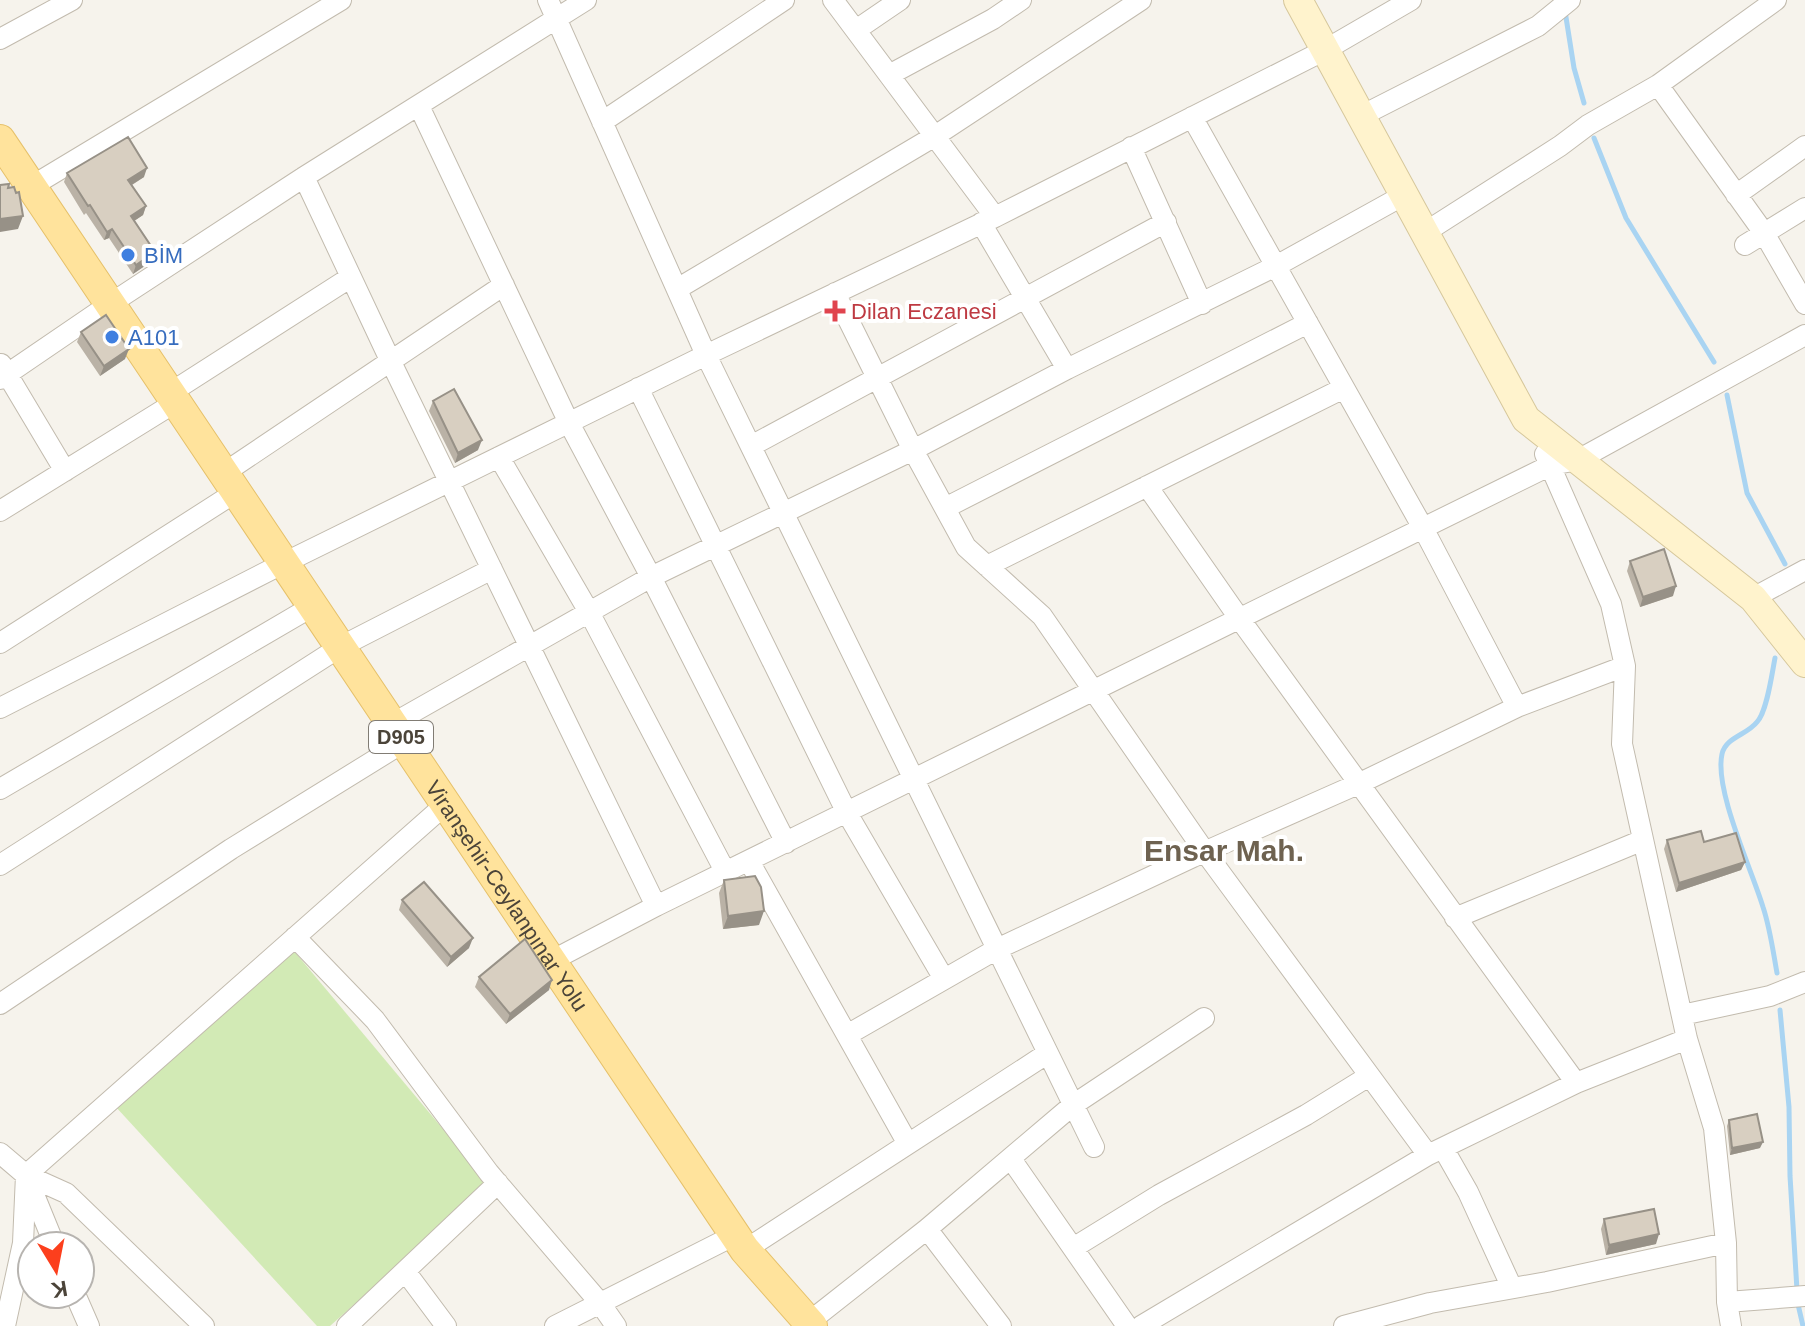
<svg xmlns="http://www.w3.org/2000/svg" width="1805" height="1326" font-family="Arial,sans-serif">
<style>
.green{fill:#d2eab5}
.lines{fill:none;stroke-linecap:round;stroke-linejoin:round}
.stream{stroke:#a9d4f2;stroke-width:5}
.street-casing{stroke:#c2bbae;stroke-width:22}
.secondary-casing{stroke:#d6c79b;stroke-width:30}
.primary-casing{stroke:#e6c16a;stroke-width:32}
.street{stroke:#fff;stroke-width:20}
.secondary{stroke:#fff3cd;stroke-width:28}
.primary{stroke:#ffe39c;stroke-width:30}
.wall{fill:#bab2a6}
.shaded-wall{fill:#979187}
.building{fill:#d8cfc1;stroke:#979187;stroke-width:2}
.shop-dot{fill:#3f7fe0;stroke:#fff;stroke-width:3}
.health-dot{fill:#e0444e;stroke:#fff;stroke-width:3}
.labels{text-anchor:middle;dominant-baseline:central;stroke-width:8;stroke-linejoin:round;paint-order:stroke}
.shield{fill:#fff;stroke:#817c74;stroke-width:2}
.shield-label{font-size:20px;font-weight:bold;fill:#4b4439}
.shop-label{font-size:22px;fill:#366cbe;stroke:#fff;text-anchor:start}
.health-label{font-size:22px;fill:#be3a42;stroke:#fff;text-anchor:start}
.street-label{font-size:22px;fill:#4b4439;stroke:#fff}
.district-label{font-size:30px;font-weight:bold;fill:#6e6250;stroke:#fff}
</style>
<rect width="100%" height="100%" fill="#f6f3ec"/>
<path class="green" d="M294 951 489 1184 330 1326H317L115 1106Z"/>
<g class="lines">
<path class="stream" d="M1565 11 1574 68 1584 103
M1594 138 1626 218 1714 362
M1727 395 1747 493 1785 564
M1775 658C1772 673 1767 712 1757 722 1747 735 1726 737 1722 754 1714 790 1752 870 1763 907 1770 928 1773 951 1777 973
M1780 1010 1789 1107 1790 1176 1797 1290
M1797 1300 1803 1326"/>
<defs>
<path id="street" d="M548 0 706 355 1094 1147
M833 0 995 217
M856 30 900 0
M0 39 72 0
M889 75 993 19 1021 0
M1658 85 1764 233 1805 304
M419 106 569 423 651 577 786 843
M1361 116 1538 26 1570 0
M1192 117 1423 528 1517 707
M602 122 784 0
M1131 147 1202 304
M304 177 390 360 656 906
M32 186 341 0
M1736 195 1805 146
M981 223 1067 369
M1424 233 1560 146 1588 125 1658 85 1776 0
M1745 245 1805 208
M677 289 935 136 1141 0
M835 293 913 450 966 547 1042 616 1205 852 1428 1155
M1 364 65 471
M0 379 110 304 304 177 586 0
M638 388 847 813 944 979
M170 393 351 277
M751 446 1166 222
M1545 454 1611 604 1625 666 1622 744 1687 1039 1714 1128 1726 1243 1727 1302 1731 1326
M499 457 589 612 726 873
M224 473 504 285
M1147 486 1239 618 1576 1083
M945 508 1308 323
M0 511 176 402
M987 566 1344 388
M1753 598 1805 570
M0 643 236 492
M0 708 284 563 706 355 995 217 1325 50 1411 0
M392 724 651 577 913 450 1067 369 1276 266 1404 195
M0 789 313 606
M749 861 908 1144
M0 865 340 647 492 569
M1455 918 1643 840
M295 937 375 1020 489 1173 600 1303 616 1326
M551 961 656 906 1551 465 1578 460 1805 335
M0 1004 231 849 404 742
M1682 1015 1770 996 1805 982
M847 1035 997 949 1193 857 1358 784 1517 707 1625 666
M1443 1148 1468 1192 1512 1288
M0 1153 26 1175 55 1246
M1011 1159 1127 1326
M26 1175 66 1193 204 1326
M927 1229 1001 1326
M1073 1248 1159 1195 1306 1115 1369 1076
M745 1250 1048 1053
M405 1271 446 1326
M75 1294 89 1326
M1727 1302 1805 1296
M809 1322 927 1229 1073 1105 1204 1018
M5 1326 23 1243 26 1175 446 804
M347 1326 498 1183
M555 1326 735 1235
M1141 1326 1428 1155 1576 1083 1687 1039
M1344 1326 1430 1303 1547 1282 1726 1243"/>
<path id="secondary" d="M1298 0 1526 419 1753 598 1805 663"/>
<g id="primary">
<path id="s1" d="M0 140 745 1250 812 1326"/>
</g>
</defs>
<use href="#street" class="street-casing"/>
<use href="#secondary" class="secondary-casing"/>
<use href="#primary" class="primary-casing"/>
<use href="#street" class="street"/>
<use href="#secondary" class="secondary"/>
<use href="#primary" class="primary"/>
</g>
<path class="wall" d="M67 173 144 177 132 185 146 206 143 215 134 221 155 252 152 261 133 274 109 238 104 240 86 213 84 215 64 182Z
M81 332 125 359 100 376 77 342Z
M433 401 478 450 455 463 429 411Z
M1630 561 1673 596 1640 607 1627 571Z
M1667 840 1745 862 1741 870 1676 892 1664 849Z
M724 880 759 925 723 929 719 893Z
M402 900 469 948 447 967 399 910Z
M479 977 549 990 506 1024 475 987Z
M1729 1120 1760 1148 1730 1155 1727 1126Z
M1604 1219 1656 1244 1606 1255 1601 1229Z"/>
<path class="shaded-wall" d="M147 168 144 177 125 189 128 180Z
M146 206 143 215 128 225 131 216Z
M23 216 18 229 0 232V219Z
M112 229 109 238 104 240 107 232Z
M155 252 152 261 133 274 136 265Z
M129 349 125 359 100 376 104 366Z
M482 440 478 450 455 463 458 453Z
M1676 586 1673 596 1640 607 1643 597Z
M1745 862 1741 870 1676 892 1679 883Z
M764 911 759 925 723 929 728 916Z
M473 938 469 948 447 967 451 957Z
M552 980 549 990 506 1024 510 1014Z
M1763 1142 1760 1148 1730 1155 1732 1148Z
M1659 1234 1656 1244 1606 1255 1609 1245Z"/>
<path class="building" d="M128 137 147 168 128 180 146 206 131 216 155 252 136 265 112 229 107 232 90 205 88 206 67 173Z
M9 184 8 188 14 187 16 193 19 192 23 216 0 219V185Z
M106 315 129 349 104 366 81 332Z
M454 389 482 440 458 453 433 401Z
M1664 549 1676 586 1643 597 1630 561Z
M1701 831 1704 842 1736 833 1745 862 1679 883 1667 840Z
M755 876 761 887 764 911 728 916 724 880Z
M424 882 473 938 451 957 402 900Z
M525 939 552 980 510 1014 479 977Z
M1757 1114 1763 1142 1732 1148 1729 1120Z
M1654 1209 1659 1234 1609 1245 1604 1219Z"/>
<g class="shop-dot">
<circle cx="128" cy="255" r="8"/>
<circle cx="112" cy="337" r="8"/>
</g>
<path class="health-dot" d="M831 299h8v8h8v8h-8v8h-8v-8h-8v-8h8z"/>
<g class="labels">
<rect class="shield" x="369" y="721" width="64" height="32" rx="6"/>
<g class="shield-label">
<text x="401" y="737">D905</text>
</g>
<g class="shop-label">
<text x="144" y="255">BİM</text>
<text x="128" y="337">A101</text>
</g>
<g class="health-label">
<text x="851" y="311">Dilan Eczanesi</text>
</g>
<g class="street-label">
<text stroke="none"><textPath href="#s1" startOffset="910">Viranşehir-Ceylanpınar Yolu</textPath></text>
</g>
<g class="district-label">
<text x="1224" y="850">Ensar Mah.</text>
</g>
</g>
<g transform="translate(56 1270) rotate(170)"><circle r="38" fill="#ffffff" stroke="#b7b4b0" stroke-width="2"/>
<path d="M0-6L14 30L0 20L-14 30Z" fill="#fc3f1d"/>
<text y="-12" font-size="22" font-weight="bold" text-anchor="middle" fill="#4b4439">K</text>
</g>
</svg>
